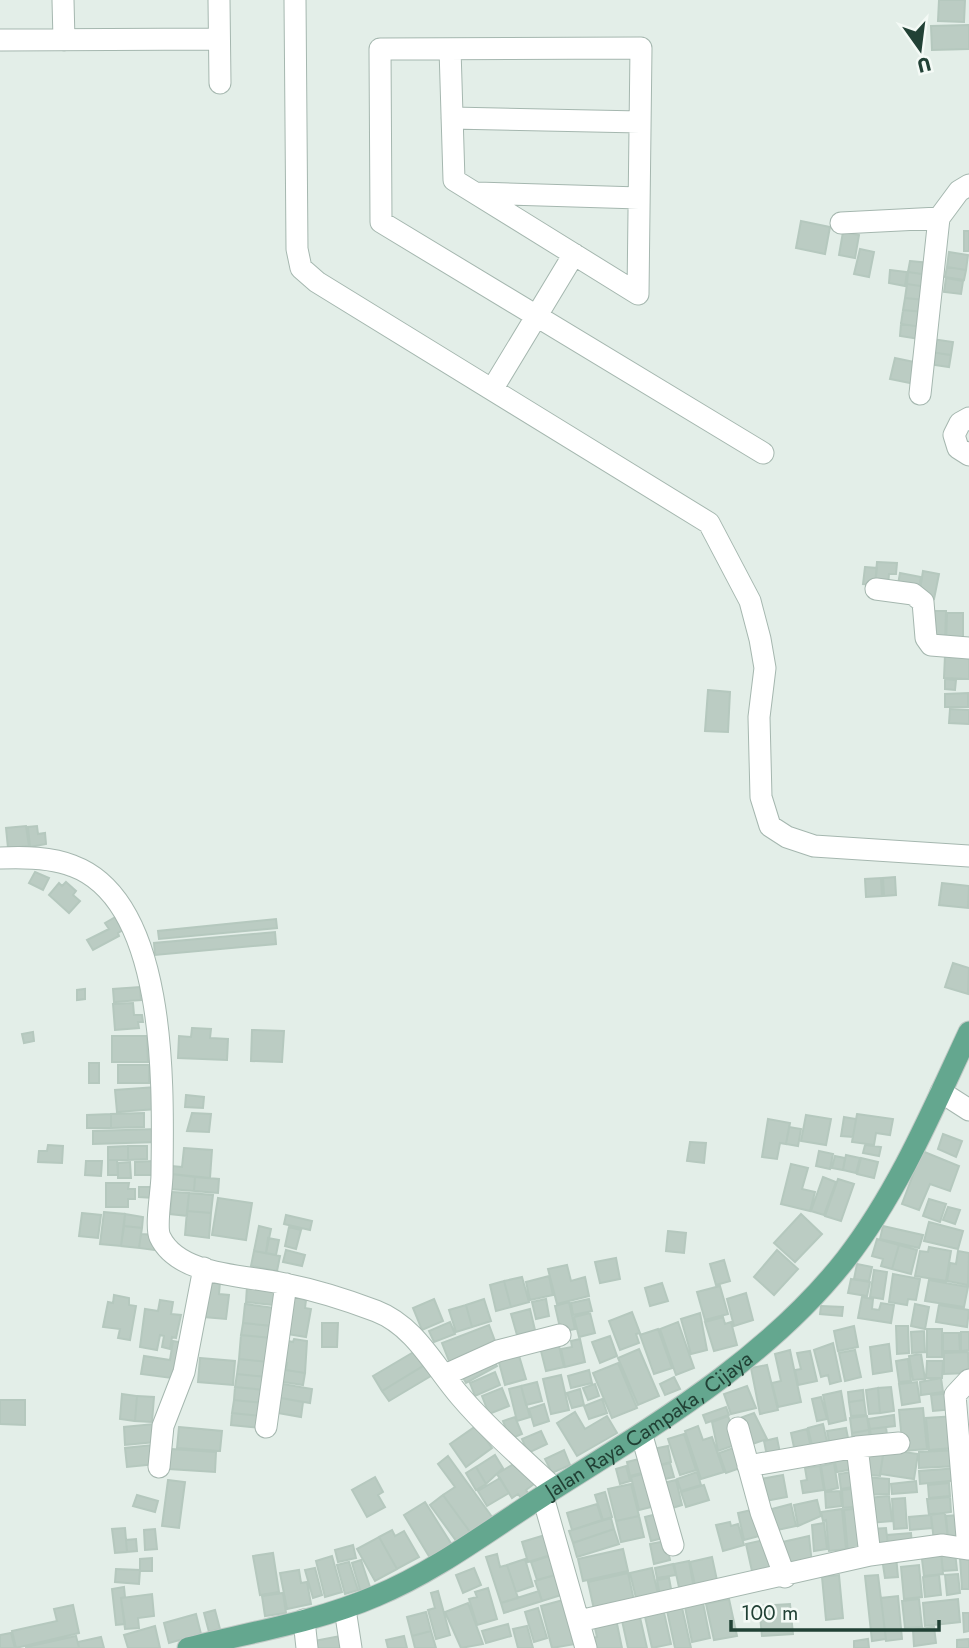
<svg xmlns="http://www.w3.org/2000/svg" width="969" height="1648" font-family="Jost,sans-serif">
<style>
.building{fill:#bbccc3;stroke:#b5c8be;stroke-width:2}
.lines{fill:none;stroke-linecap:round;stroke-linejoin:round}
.minor-casing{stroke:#a5b7af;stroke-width:23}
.major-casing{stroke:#c1cac6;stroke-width:23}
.minor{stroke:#fff;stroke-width:21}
.major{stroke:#64a78f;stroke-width:21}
.labels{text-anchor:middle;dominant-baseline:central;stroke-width:5;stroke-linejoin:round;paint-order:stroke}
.street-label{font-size:21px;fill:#214135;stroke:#f4faf6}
</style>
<rect width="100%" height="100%" fill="#e3eee8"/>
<path class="building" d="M939 0H965L964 22 938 21Z
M969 25V49L932 50 931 26Z
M801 221 830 227 825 254 796 248Z
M964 231H969V251H964Z
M843 232 859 235 855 258 839 255Z
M860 249 874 252 869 277 854 274Z
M949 252 968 255 966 270 947 267Z
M910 261 930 263 929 275 908 272Z
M947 267 966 270 964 280 945 277Z
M890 270 907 272 905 286 889 283Z
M908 272 929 275 927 287 907 284Z
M946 278 963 281 961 294 944 292Z
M907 284 927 287 925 300 905 298Z
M905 298 925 300 924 312 903 310Z
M903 310 924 312 922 327 901 324Z
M901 324 922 327 920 339 900 336Z
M932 339 953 342 951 355 930 352Z
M930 352 951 355 949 367 928 364Z
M895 358 919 363 915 384 890 379Z
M877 562 897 563 896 574H889L888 586 875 585Z
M865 567 877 568 875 585 863 584Z
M923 571 939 574 934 599 919 596Z
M900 573 921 577 918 594 897 590Z
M931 611H946L945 643H931Z
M947 613H963V643H946Z
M945 655 969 656V679L944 678Z
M945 679 956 680 955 690 945 689Z
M708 690 730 692 728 732 705 731Z
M968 693V707H945V694Z
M950 709 969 710V724L949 723Z
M26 826 29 846 8 848 6 828Z
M37 826 38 834 45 833 46 844 30 847 28 827Z
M35 872 49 878 43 890 29 883Z
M895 877 896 895 884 896 883 878Z
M881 878 882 896 866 897 865 879Z
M66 882 76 891 73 895 80 901 69 913 49 895 59 883 62 886Z
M942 883 969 886 968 908 939 905Z
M117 916 125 929 118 933 119 936 93 950 87 940 109 929 105 923Z
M276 919 277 928 159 939 158 931Z
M275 932 276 944 155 955 154 943Z
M953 963 969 968 968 994 945 987Z
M140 987 141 1000 114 1002 113 989Z
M85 989V999L77 1000V990Z
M133 1003 134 1015H142L143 1022H138L139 1028 115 1030 113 1004Z
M192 1028 211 1029 210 1038 228 1039 227 1060 178 1058 179 1036 191 1037Z
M252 1030 284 1031 282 1062 251 1061Z
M33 1032 34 1041 24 1043 22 1034Z
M112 1036H147L148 1062H112Z
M89 1063H99V1083H89Z
M118 1065H149V1083H118Z
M156 1087 157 1109 117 1112 115 1090Z
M186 1095 204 1097 203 1108 185 1107Z
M144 1113V1127L111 1128V1114Z
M192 1113 211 1114 209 1132 187 1131Z
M111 1114V1128H87V1115Z
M857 1114 893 1119 890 1135 876 1133 874 1145 852 1142Z
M806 1115 831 1119 826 1145 801 1141Z
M844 1117 856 1119 853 1137 841 1136Z
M768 1119 790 1123 786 1144 780 1143 777 1159 762 1157Z
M789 1127 801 1129 798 1146 786 1144Z
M158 1129V1142L93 1144V1131Z
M943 1134 962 1141 956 1157 938 1149Z
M690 1142 706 1143 704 1163 687 1161Z
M48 1145 63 1146 62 1163 38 1162 39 1151H47Z
M865 1145 881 1147 879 1156 863 1153Z
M128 1146V1160H108V1147Z
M128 1146H147V1159L128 1160Z
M184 1148 212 1150 210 1178 171 1174 172 1166 182 1167Z
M819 1151 833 1154 830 1169 816 1166Z
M922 1151 959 1166 950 1191 930 1184 919 1210 902 1204Z
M846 1155 860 1158 856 1173 843 1170Z
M835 1156 845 1158 843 1170 832 1168Z
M861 1158 878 1162 874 1178 857 1174Z
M108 1160H117L118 1175H108Z
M86 1161H102L101 1176 85 1175Z
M153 1161V1175H135V1162Z
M130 1162 131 1178H118V1163Z
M791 1164 808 1168 802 1189 815 1192 810 1211 781 1204Z
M171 1174 195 1177 194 1191 170 1189Z
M195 1177 219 1179 218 1193 194 1191Z
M823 1177 836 1182 824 1215 811 1211Z
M838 1179 854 1184 841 1221 825 1216Z
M106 1183H129L128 1189H135V1199H128V1207H106Z
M139 1187H154V1198L139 1197Z
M172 1192 189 1193 187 1216 170 1214Z
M189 1193 213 1195 211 1213 187 1211Z
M218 1198 252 1203 246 1240 212 1235Z
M929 1199 946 1204 940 1222 923 1216Z
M948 1207 960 1210 955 1224 943 1220Z
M187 1211 211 1213 209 1238 185 1235Z
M104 1212 125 1214 121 1246 100 1244Z
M82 1213 101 1215 98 1238 79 1236Z
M125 1214 143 1217 142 1228 124 1226Z
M801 1214 822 1234 795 1262 774 1243Z
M286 1215 312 1221 310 1230 284 1224Z
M929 1222 963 1231 958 1249 924 1241Z
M124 1226 142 1228 139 1248 121 1246Z
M259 1226 271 1229 266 1253 254 1251Z
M883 1226 923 1235 919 1248 880 1239Z
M289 1227 301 1230 296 1249 285 1246Z
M668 1231 686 1233 684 1253 666 1251Z
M141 1234 156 1235 154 1250 139 1248Z
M268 1238 279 1240 276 1255 266 1253Z
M877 1239 899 1245 892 1269 881 1266 883 1259 872 1256Z
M899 1245 917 1250 911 1274 892 1269Z
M929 1247 951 1251 946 1281 915 1276 920 1251 928 1252Z
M286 1250 305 1255 302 1266 283 1262Z
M777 1250 798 1269 774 1295 754 1277Z
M254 1251 280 1256 277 1271 251 1266Z
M958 1251 969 1253 968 1285 947 1281 950 1263 956 1264Z
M616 1258 620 1279 600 1283 595 1262Z
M724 1260 730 1281 716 1285 710 1264Z
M857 1264 872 1267 869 1281 854 1279Z
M567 1265 571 1281 585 1277 589 1296 557 1304 548 1269Z
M874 1270 887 1272 883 1299 870 1297Z
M893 1274 920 1279 916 1300 908 1299 907 1305 889 1302Z
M549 1276 553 1295 530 1300 526 1282Z
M522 1277 529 1302 511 1307 504 1281Z
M851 1279 870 1282 867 1296 848 1293Z
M929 1280 968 1287 964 1307 925 1301Z
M208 1281 220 1282 219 1294 229 1295 226 1319 204 1317Z
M504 1281 511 1307 496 1311 490 1285Z
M662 1283 668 1301 650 1306 645 1288Z
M247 1286 275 1289 273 1305 246 1302Z
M720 1286 728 1314 705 1320 697 1292Z
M746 1293 753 1320 734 1326 727 1299Z
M114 1295 129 1298V1305L136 1306 130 1340 118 1338 120 1329 103 1327 108 1302 113 1303Z
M286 1295 306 1300 305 1308 311 1309 306 1337 287 1334Z
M862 1297 873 1299 872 1309 879 1310 881 1303 894 1305 891 1323 858 1318Z
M434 1299 443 1321 422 1330 413 1308Z
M484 1299 491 1321 472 1327 466 1305Z
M546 1299 549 1316 536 1319 532 1302Z
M589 1299 592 1311 573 1315 571 1303Z
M160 1300 173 1302 171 1314 181 1315 176 1338 172 1337 170 1349 162 1347 164 1336 160 1335 157 1350 140 1347 145 1309 158 1311Z
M569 1302 575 1329 561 1332 555 1306Z
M245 1304 275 1308 272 1326 243 1323Z
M915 1304 929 1307 925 1329 911 1326Z
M466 1305 472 1327 456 1332 449 1310Z
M939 1305 969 1310 967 1327 936 1322Z
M821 1306 843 1307 842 1316 820 1314Z
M530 1309 535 1330 517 1335 511 1314Z
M632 1312 640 1333 636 1334 639 1343 620 1350 609 1321Z
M590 1313 595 1333 579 1337 574 1317Z
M700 1313 707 1350 691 1354 681 1319Z
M723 1317 725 1324 731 1322 737 1345 714 1351 705 1322Z
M450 1322 455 1334 434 1342 429 1331Z
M678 1322 694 1368 676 1375 660 1329Z
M243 1323 272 1326 271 1338 241 1335Z
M322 1323H338L337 1347H322Z
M489 1325 498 1349 451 1366 442 1343Z
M854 1326 858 1347 838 1351 834 1331Z
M896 1326H908L909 1353 897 1354Z
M658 1329 672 1368 654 1374 640 1335Z
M927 1329H942V1357H927Z
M924 1331 925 1352 912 1353 911 1332Z
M961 1332H969V1350L961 1351Z
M943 1333H959L960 1351H943Z
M241 1335 271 1338 268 1362 239 1359Z
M610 1336 617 1356 600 1363 592 1342Z
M294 1339 307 1341 305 1373 286 1370 287 1363 279 1361 283 1340 293 1342Z
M580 1339 585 1362 565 1367 561 1349 572 1347 571 1341Z
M173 1341 184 1343 179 1379 141 1374 144 1356 170 1360Z
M558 1342 564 1367 546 1371 540 1347Z
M833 1343 841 1381 830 1384 828 1375 821 1377 814 1350Z
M889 1344 892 1371 873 1374 870 1347Z
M517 1349 526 1379 505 1385 497 1355Z
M639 1349 659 1396 638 1405 618 1358Z
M417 1350 426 1364 382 1391 373 1376Z
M790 1350 801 1402 778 1407 772 1383 781 1381 775 1354Z
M855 1350 861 1377 845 1381 839 1353Z
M810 1351 817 1381 798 1385 795 1370 801 1369 797 1353Z
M968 1352 969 1373 944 1374V1353Z
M921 1354 925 1379 913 1380 909 1356Z
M491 1355 497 1366 466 1383 460 1372Z
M200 1358 235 1361 233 1385 198 1382Z
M239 1359 268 1362 267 1377 237 1374Z
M908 1359 911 1381 899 1382 896 1361Z
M927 1361H943L942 1378H926Z
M430 1362 436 1373 389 1401 382 1391Z
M618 1363 637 1408 612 1418 593 1373Z
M767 1365 778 1410 760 1414 751 1368Z
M279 1369 305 1373 303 1385 277 1381Z
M589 1370 592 1383 571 1388 568 1376Z
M495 1372 500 1385 475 1396 470 1383Z
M237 1374 267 1377 265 1390 235 1387Z
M561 1375 569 1410 551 1414 543 1379Z
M674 1377 680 1389 665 1395 660 1384Z
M941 1378 943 1392 921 1395 920 1382Z
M537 1382 542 1401 526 1405 521 1386Z
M917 1382 920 1402 902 1405 899 1384Z
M277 1383 312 1389 310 1403 275 1397Z
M595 1384 599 1396 588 1400 583 1388Z
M521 1386 530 1417 517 1421 509 1389Z
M747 1386 756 1408 731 1414 724 1394Z
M235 1387 265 1390 264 1403 234 1400Z
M891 1387 894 1411 880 1413 878 1388Z
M502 1388 509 1406 489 1414 482 1396Z
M878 1388 880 1413 869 1414 866 1390Z
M580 1389 584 1405 572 1408 567 1393Z
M863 1390 864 1400 849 1402 848 1392Z
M841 1391 846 1420 829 1424 823 1395Z
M953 1393 954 1409 933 1411 931 1395Z
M122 1394 137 1396 135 1421 120 1419Z
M137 1396 154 1397 152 1422 135 1421Z
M275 1397 303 1402 301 1417 272 1412Z
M821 1397 827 1419 817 1421 812 1399Z
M602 1399 607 1413 589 1419 584 1406Z
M0 1400H25V1425L0 1424Z
M234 1400 264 1403 262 1416 232 1413Z
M864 1400 866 1415 851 1416 849 1402Z
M544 1404 549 1421 534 1426 529 1409Z
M726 1407 729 1415 706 1423 703 1415Z
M923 1408 927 1449 903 1451 899 1410Z
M575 1412 585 1429 607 1416 617 1433 577 1456 557 1423Z
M232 1413 262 1416 261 1428 231 1425Z
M754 1413 767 1439 747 1446 737 1419Z
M894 1415 895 1426 870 1429 868 1419Z
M728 1416 738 1444 718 1451 712 1422Z
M867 1416 869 1430 852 1433 850 1418Z
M956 1416 953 1448 929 1450 926 1418Z
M515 1417 522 1434 510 1439 503 1421Z
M154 1424 155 1442 125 1445 124 1427Z
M823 1424 829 1450 814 1454 808 1428Z
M476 1426 492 1448 466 1467 450 1444Z
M698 1426 703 1440 712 1437 724 1472 701 1479 685 1431Z
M179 1427 222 1431 220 1451 177 1448Z
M886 1427 888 1443 872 1445 870 1429Z
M846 1428 850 1448 831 1451 827 1431Z
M807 1429 812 1453 796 1457 791 1433Z
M869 1430 870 1444 853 1446 852 1433Z
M541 1431 547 1444 528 1453 522 1439Z
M684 1434 696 1470 680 1475 668 1439Z
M777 1438 781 1458 768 1461 764 1441Z
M153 1445 156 1464 127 1467 125 1448Z
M668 1446 671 1462 652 1467 648 1450Z
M739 1446 746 1466 726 1473 719 1453Z
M864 1446 884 1449 880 1476 861 1474Z
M171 1449 216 1452 215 1472 169 1469Z
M884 1449 918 1454 914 1479 880 1474Z
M564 1450 570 1465 552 1473 545 1459Z
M958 1450V1466L919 1468V1452Z
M856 1453 859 1468 837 1472 834 1457Z
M495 1455 503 1468 486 1484 476 1467Z
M448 1456 495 1521 473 1536 443 1495 455 1487 438 1464Z
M647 1457 650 1471 630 1476 627 1462Z
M520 1460 534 1484 526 1490 531 1498 524 1502 518 1494 512 1498 497 1474Z
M670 1463 674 1477 656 1481 653 1467Z
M834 1463 838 1488 825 1491 821 1466Z
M626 1466 630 1481 620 1484 616 1469Z
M820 1466 824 1490 803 1493 801 1481 807 1480 805 1468Z
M476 1467 486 1484 476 1490 466 1473Z
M958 1468 959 1480 920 1484 919 1471Z
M857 1471 859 1486 841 1489 839 1474Z
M650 1472 659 1505 639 1510 631 1477Z
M697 1472 701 1485 681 1491 677 1479Z
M783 1475 787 1497 765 1501 761 1479Z
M375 1477 383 1492 378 1495 385 1507 367 1517 352 1490Z
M864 1477 889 1479V1494L864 1495Z
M500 1478 509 1493 487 1506 478 1491Z
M168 1480 185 1482 179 1528 162 1526Z
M676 1480 682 1505 666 1510 659 1484Z
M916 1481 917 1492 892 1494 891 1484Z
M949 1483 950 1496 929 1498 928 1485Z
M631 1484 639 1516 616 1521 608 1489Z
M704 1485 709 1500 686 1507 681 1492Z
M860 1488 862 1506 843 1508 842 1490Z
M840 1491 842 1506 826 1508 825 1492Z
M605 1492 612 1517 603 1520 595 1495Z
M137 1495 158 1501 155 1512 133 1506Z
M443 1495 470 1532 457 1542 430 1505Z
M889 1496 892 1521 869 1523 867 1498Z
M950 1497 951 1512 929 1515 927 1499Z
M905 1498 907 1528 894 1529 892 1499Z
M817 1500 821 1516 798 1526 794 1505Z
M425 1502 452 1545 430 1558 404 1515Z
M597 1504 602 1520 572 1530 567 1513Z
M791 1504 796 1526 777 1530 772 1509Z
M862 1508 867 1551 848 1553 844 1510Z
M756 1509 763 1535 744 1540 738 1513Z
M842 1509 846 1549 829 1551 826 1520 823 1521 821 1512Z
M661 1513 667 1537 651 1541 645 1517Z
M945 1513 948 1540 934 1542 931 1514Z
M931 1515 932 1528 910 1530 909 1517Z
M959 1515 961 1538 948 1539 946 1516Z
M639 1516 644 1537 621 1542 616 1521Z
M611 1518 614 1529 573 1543 569 1531Z
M730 1522 731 1526 738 1524 744 1545 723 1551 716 1525Z
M824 1523 827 1549 814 1551 812 1525Z
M125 1528 127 1552 115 1553 112 1529Z
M886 1528 888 1547 873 1548 871 1529Z
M155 1529 157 1549 145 1550 144 1530Z
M614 1529 619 1544 577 1557 573 1543Z
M392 1530 395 1536 404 1531 419 1557 397 1569 379 1537Z
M911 1533 912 1545 888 1547 887 1535Z
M545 1535 551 1555 528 1562 522 1542Z
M809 1536 812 1564 786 1571 778 1543Z
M379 1537 397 1569 375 1581 357 1549Z
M136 1539 137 1551 127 1552 126 1540Z
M769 1539 777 1574 754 1580 746 1544Z
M666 1541 670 1560 654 1564 650 1544Z
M353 1545 356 1558 338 1562 335 1550Z
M623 1549 628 1571 583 1581 578 1559Z
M941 1549 943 1574 924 1576 921 1551Z
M955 1552 957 1570 943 1571 941 1553Z
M273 1553 279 1592 260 1595 253 1556Z
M497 1554 500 1567 507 1565 518 1598 501 1603 486 1557Z
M332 1556 342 1592 325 1597 316 1561Z
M549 1556 555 1575 537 1580 531 1562Z
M896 1556 898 1577 885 1578 882 1558Z
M712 1557 718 1585 696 1590 690 1562Z
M969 1557V1589H962L960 1558Z
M152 1558V1571H140V1559Z
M525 1559 533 1586 516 1592 507 1565Z
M361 1560 371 1590 361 1593 352 1563Z
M689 1561 694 1589 680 1592 674 1564Z
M349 1562 358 1590 345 1594 337 1565Z
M673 1564 676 1575 657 1578 655 1568Z
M919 1565 922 1597 904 1599 901 1567Z
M315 1568 322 1595 313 1598 305 1570Z
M474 1568 481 1585 463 1593 456 1575Z
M652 1568 658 1594 636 1598 630 1573Z
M116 1569 140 1570 139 1584 115 1582Z
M299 1570 301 1583 307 1582 311 1604 287 1609 280 1573Z
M628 1573 635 1605 595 1614 588 1582Z
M958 1574 960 1593 947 1595 945 1575Z
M555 1575 561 1595 542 1601 535 1581Z
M839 1575 843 1618 826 1620 822 1577Z
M878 1575 886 1639 872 1641 865 1576Z
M939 1575 941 1595 925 1597 923 1577Z
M669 1578 672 1594 660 1596 657 1580Z
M124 1587 125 1597 121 1598 125 1624 116 1625 112 1589Z
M488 1588 497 1619 477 1625 469 1599 477 1597 475 1592Z
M438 1591 450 1635 436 1639 428 1610 435 1608 431 1593Z
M539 1591 542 1601 504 1613 501 1603Z
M283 1593 286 1613 265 1616 262 1596Z
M152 1594 154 1616 138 1618 139 1628 125 1629 121 1598Z
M898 1596 902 1639 886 1641 881 1598Z
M702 1598 710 1638 692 1642 684 1602Z
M729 1599 737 1636 714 1640 706 1604Z
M919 1599 922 1627 905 1628 902 1601Z
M958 1599 960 1622 925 1626 923 1603Z
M563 1600 575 1644 552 1648 541 1606Z
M468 1603 483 1644 461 1648 445 1612Z
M681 1603 691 1648H675L666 1606Z
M790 1604 793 1634 762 1636 759 1606Z
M73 1605 79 1633 16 1648 12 1631 57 1621 54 1609Z
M538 1608 547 1638 534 1642 525 1612Z
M663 1608 671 1644 652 1648 644 1612Z
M215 1610 220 1629 209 1632 204 1613Z
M426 1612 431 1631 412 1636 407 1617Z
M639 1613 647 1648H628L621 1616Z
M963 1613H969V1631L964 1632Z
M196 1614 201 1634 169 1643 164 1623Z
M616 1619 622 1648H591L589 1639 597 1637 594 1623Z
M508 1624 511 1636 486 1643 482 1631Z
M155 1626 160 1648H128L124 1635Z
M527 1626 533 1648H518L513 1629Z
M934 1627 936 1643 914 1646 913 1630Z
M431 1631 436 1648H415L412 1636Z
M11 1633 15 1648H0V1635Z
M346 1635 348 1648H315L314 1641Z
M76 1636 79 1648H26V1647Z
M404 1636 407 1648H388L386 1640Z
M101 1637 104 1648H79L78 1642Z
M868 1639 869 1648H854V1641Z
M969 1639V1648H957V1640Z"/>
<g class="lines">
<defs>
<path id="minor" d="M63 0 64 40
M219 0 220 83
M295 0 297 249 301 268 317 282 709 523 750 601 760 639 765 668 759 717 761 797 770 826 787 837 814 846 969 856
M0 40 219 39
M450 49 454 180 638 294
M452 118 640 122
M477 193 639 198
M841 223 939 218
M638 294 641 48 380 49 381 222 763 453
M493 388 574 254
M920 394 939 218 959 191 969 185
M969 418 960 423 954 435 958 448 969 455
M876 589 913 594 923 602 926 638 931 645 969 648
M0 858C24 857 51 857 73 866 169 902 163 1091 162 1175 162 1189 155 1226 160 1237 179 1277 247 1275 285 1284 315 1290 347 1300 376 1311 415 1326 434 1366 460 1396 488 1429 522 1458 554 1488
M941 1092 969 1110
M445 1375 498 1351 560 1335
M266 1427 286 1284
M738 1428 761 1512 785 1577
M642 1436 673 1545
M857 1447 870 1555
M748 1466 857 1447 899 1443
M159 1467 163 1426 184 1372 204 1268
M543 1497 586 1648
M968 1549 955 1395 969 1380
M345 1609 351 1648
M304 1620 307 1648
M579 1621 870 1555 942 1545 969 1549"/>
<g id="major">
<path id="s1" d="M188 1648C251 1632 316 1622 376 1596 441 1569 497 1524 557 1487 660 1422 769 1357 846 1259 898 1192 933 1109 969 1032"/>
</g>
</defs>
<use href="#minor" class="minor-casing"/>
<use href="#major" class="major-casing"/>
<use href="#minor" class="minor"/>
<use href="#major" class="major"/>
</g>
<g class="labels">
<g class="street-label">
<text stroke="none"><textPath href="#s1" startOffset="518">Jalan Raya Campaka, Cijaya</textPath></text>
</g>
</g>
<g transform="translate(920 49) rotate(166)" stroke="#f4faf6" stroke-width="5" paint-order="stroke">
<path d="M0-5L12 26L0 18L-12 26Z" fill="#214135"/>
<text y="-10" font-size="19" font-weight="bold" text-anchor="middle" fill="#214135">U</text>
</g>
<path d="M731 1620v10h208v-10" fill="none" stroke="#214135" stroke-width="3.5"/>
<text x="741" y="1620" font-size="21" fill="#214135" stroke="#f4faf6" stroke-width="5" paint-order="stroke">100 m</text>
</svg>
